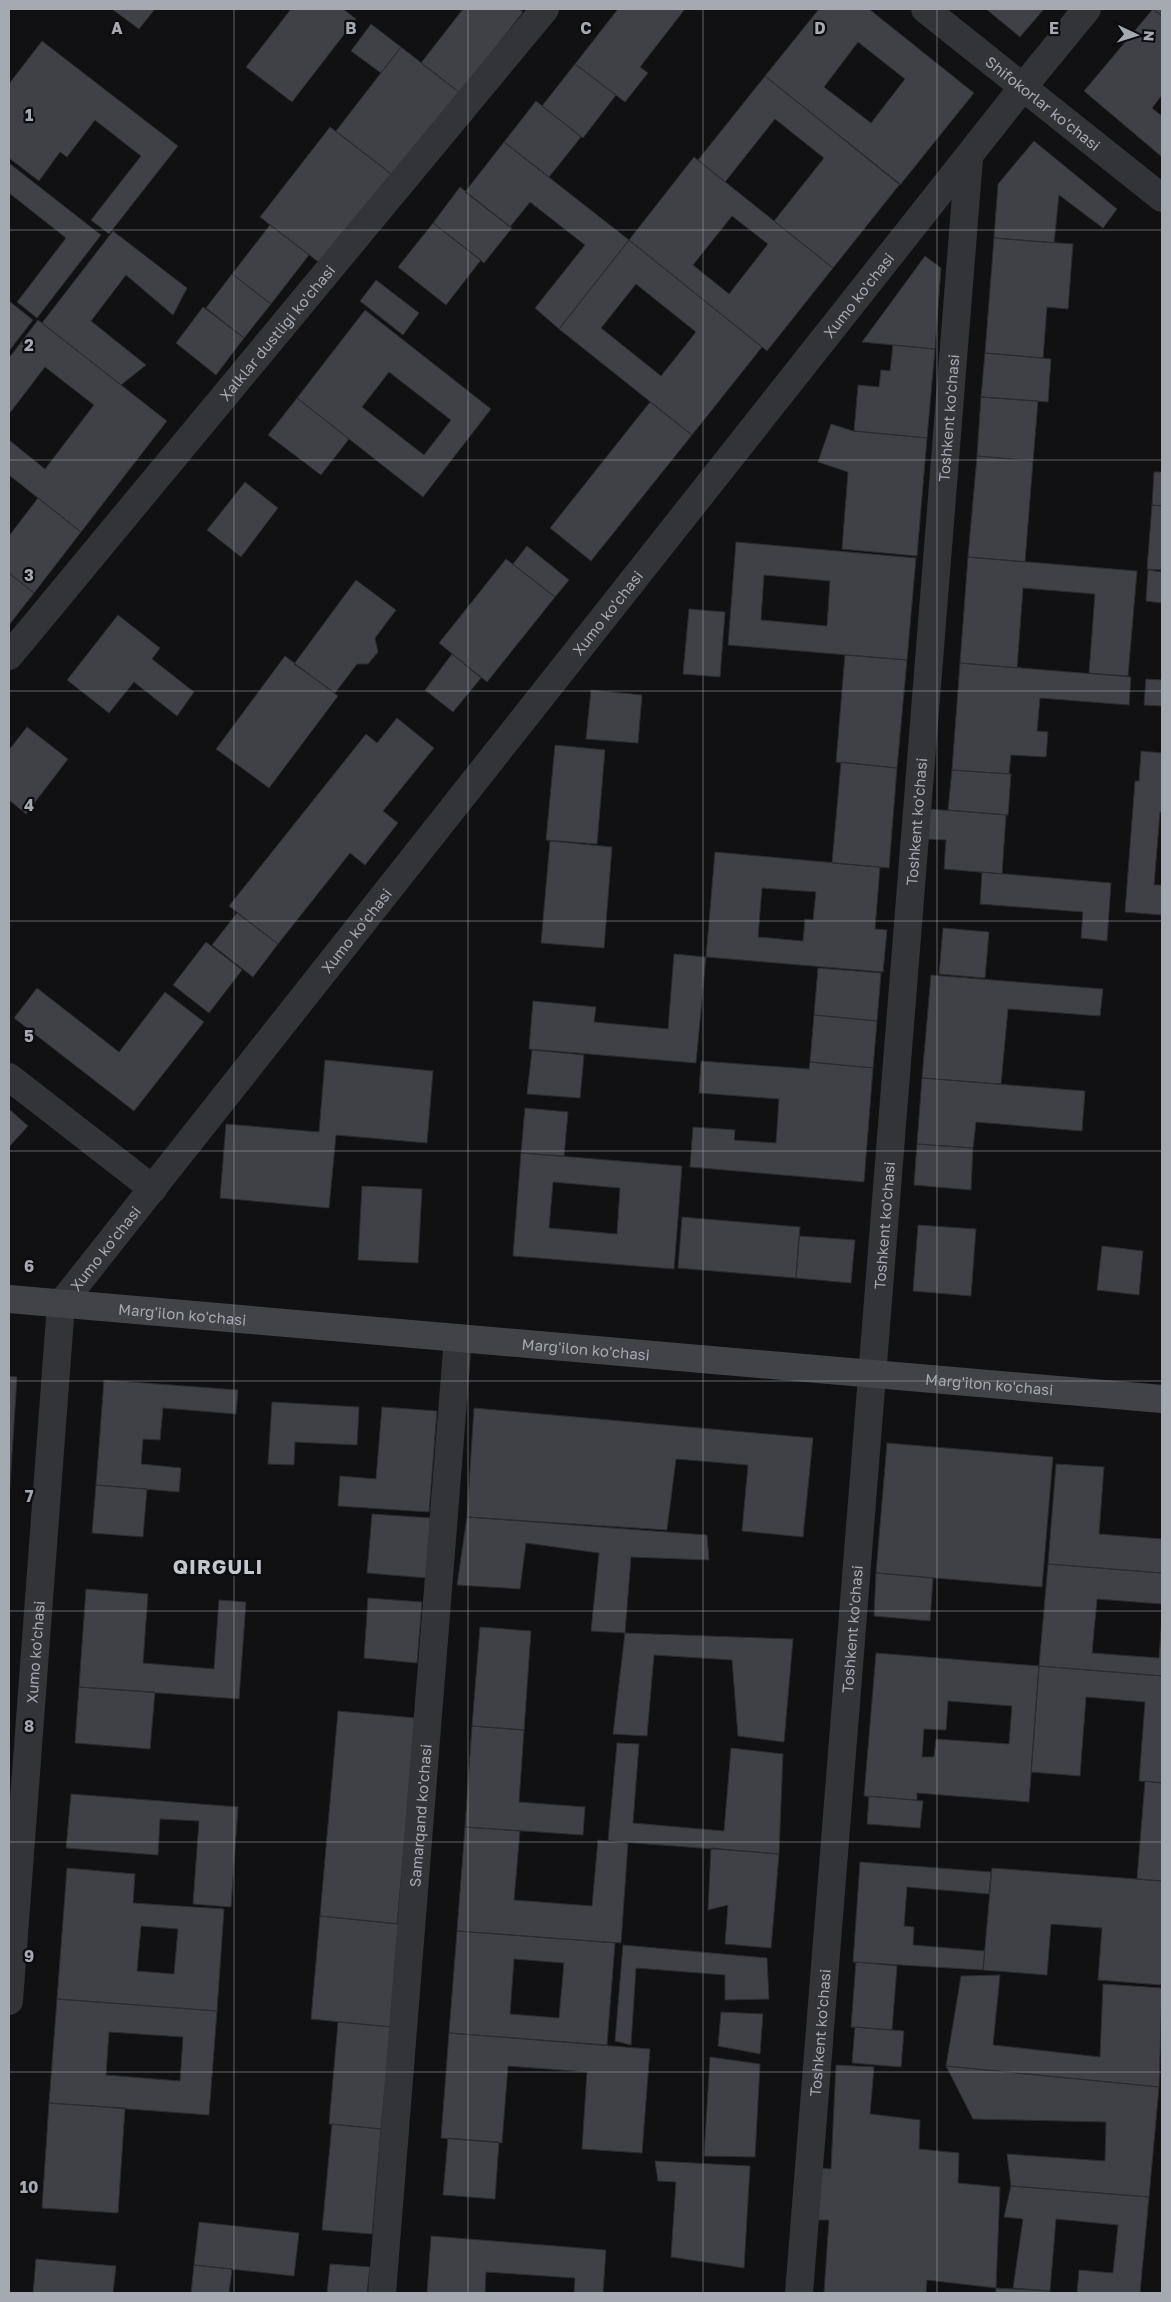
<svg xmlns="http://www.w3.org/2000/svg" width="1171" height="2302" font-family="'Golos Text',sans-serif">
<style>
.building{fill:#404146;stroke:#2b2c2e;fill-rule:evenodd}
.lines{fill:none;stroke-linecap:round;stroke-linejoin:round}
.street{stroke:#333437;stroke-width:28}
.secondary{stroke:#414347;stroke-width:28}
.grid{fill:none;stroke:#a4a9b2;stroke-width:1;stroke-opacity:0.55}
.labels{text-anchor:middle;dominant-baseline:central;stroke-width:4.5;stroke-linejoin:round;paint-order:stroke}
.street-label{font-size:15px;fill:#a4a9b2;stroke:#0c0c0e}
.district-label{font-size:20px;font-weight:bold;letter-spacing:1px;fill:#c4c8ce;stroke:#0c0c0e}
.grid-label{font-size:16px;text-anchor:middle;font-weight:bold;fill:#a4a9b2;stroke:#0c0c0e;stroke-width:4.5;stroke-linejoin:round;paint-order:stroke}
</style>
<rect width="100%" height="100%" fill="#111113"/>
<path class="building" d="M112 9H155L139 29Z
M291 9H343L356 19 292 102 246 67Z
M463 9H519L523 12 460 93 421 63Z
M618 9H685L640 67 648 73 625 102 575 64Z
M819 9H869L974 93 900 185 765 76ZM858 42 905 79 871 123 824 87Z
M986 9H1044L1020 37Z
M1153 9 1162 16V95L1152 108 1162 116V157L1084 91Z
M1153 9H1162V16Z
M371 24 401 47 381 73 351 51Z
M42 41 178 146 109 234 91 220 141 156 95 120 67 157 60 152 39 181 9 158V84Z
M401 47 460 93 395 177 336 131Z
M575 64 616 95 583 138 542 106Z
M765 76 900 184 833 268 774 221 824 158 775 119 725 182 698 160Z
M536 101 581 137 549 177 504 142Z
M330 127 395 177 325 267 260 217Z
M1034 141 1117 209 1103 228 1059 195 1054 243 994 238 998 184Z
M504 142 629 240 559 329 535 308 585 245 530 202 510 227 465 192Z
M694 157 833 268 767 351 629 240ZM732 216 768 244 729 294 693 265Z
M9 163 101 235 37 318 17 302 66 238 9 193Z
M460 187 512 228 484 263 433 223Z
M433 223 481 260 446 305 398 267Z
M270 225 309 255 271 304 232 274Z
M113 231 187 288 173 315 126 275 91 321 146 365 121 385 42 323Z
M994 238 1073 244 1068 309 1047 307 1043 358 985 353Z
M629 240 762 347 692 435 559 329ZM636 284 696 332 661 376 601 328Z
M925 256 941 268 935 349 862 342Z
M232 274 271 304 244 338 206 308Z
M376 280 419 313 403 335 360 301Z
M9 301 33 320 9 351Z
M203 307 244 338 216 375 176 343Z
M365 310 491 409 423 497 297 398ZM389 372 451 420 424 455 362 407Z
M38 320 167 421 81 532 9 475V440L45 469 94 405 45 367 9 414V358Z
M893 345 935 349 927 438 854 431 858 385 879 387 881 370 890 371Z
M985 353 1051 359 1048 402 981 397Z
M981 397 1038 401 1033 461 977 456Z
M297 398 349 439 321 475 268 435Z
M650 402 692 435 591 561 550 528Z
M831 424 853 431 927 438 917 556 842 549 848 472 818 462Z
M977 456 1033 461 1025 562 968 557Z
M1154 472H1162V506L1152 505Z
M245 482 278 508 241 557 207 530Z
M38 498 81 532 34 593 9 573V536Z
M1152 505 1162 506V570L1147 569Z
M736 542 916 558 907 660 728 645ZM764 575 830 581 827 626 761 620Z
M527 546 569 580 555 597 513 564Z
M968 557 1137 571 1128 676 1089 673 1095 594 1023 588 1017 668 960 663Z
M506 559 555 597 487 682 439 643Z
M1148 570 1162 572V603L1146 601Z
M9 573 34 593 9 625Z
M356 580 396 610 375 638 378 652 368 664H357L335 693 294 664Z
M689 609 725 612 720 677 683 674Z
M118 615 160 648 152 659 194 692 177 716 134 682 109 713 67 680Z
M452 654 481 678 453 712 425 690Z
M845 655 907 660 897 768 836 762Z
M285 656 338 696 269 788 216 749Z
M960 663 1131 677 1129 705 1040 698 1037 731 1048 732 1046 757 1011 755 1009 774 952 770Z
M1146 679 1162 680V706L1144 705Z
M591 690 642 695 638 743 586 739Z
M397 718 434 748 383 811 398 823 365 865 350 853 278 944 229 906 366 734 377 743Z
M27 727 68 759 26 814 9 800V750Z
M555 745 605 750 597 844 546 840Z
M1141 751 1162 753V812H1160L1154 885H1162V915L1125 912 1135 781H1139Z
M841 762 897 768 889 868 832 863Z
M952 770 1011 774 1008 815 948 810Z
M930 809 1006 815 1002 874 944 869 946 840 928 839Z
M550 841 612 847 604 948 541 943Z
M715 852 880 867 875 929 887 930 883 972 706 957ZM762 888 816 892 813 920 805 919 803 941 758 937Z
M982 872 1111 883 1107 941 1081 938 1083 912 980 904Z
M237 913 278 944 253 977 212 945Z
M943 928 989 932 985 978 939 974Z
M206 942 242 970 209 1013 173 985Z
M674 954 706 957 696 1063 529 1049 533 1001 596 1007 594 1022 668 1029Z
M818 968 881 973 877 1021 814 1015Z
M931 975 1103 989 1100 1016 1008 1009 1001 1084 922 1078Z
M37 988 119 1052 165 992 204 1022 134 1111 14 1018Z
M814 1015 877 1021 873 1068 810 1062Z
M532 1050 584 1055 580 1098 527 1094Z
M325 1060 433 1071 427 1143 336 1135 329 1208 220 1198 226 1124 319 1132Z
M701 1061 809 1069 810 1062 873 1068 864 1182 690 1167 693 1127 735 1130 734 1140 776 1143 779 1099 699 1093Z
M922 1078 1085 1091 1082 1131 976 1122 973 1148 917 1144Z
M525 1108 568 1112 564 1156 521 1153Z
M9 1109 28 1126 9 1147Z
M917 1144 973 1148 971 1190 914 1185Z
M521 1153 682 1166 674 1269 513 1256ZM553 1182 620 1188 617 1234 549 1228Z
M362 1186 422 1189 418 1263 358 1260Z
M682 1217 800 1227 796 1278 678 1268Z
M918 1225 976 1229 971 1296 913 1291Z
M799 1236 855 1240 851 1283 796 1278Z
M1102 1246 1143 1251 1139 1295 1097 1290Z
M9 1376 17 1377 9 1501Z
M104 1380 238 1390 236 1414 163 1408 160 1440 143 1439 141 1464 181 1468 179 1492 96 1485Z
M272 1402 359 1407 357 1445 295 1442 294 1465 268 1464Z
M382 1407 437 1411 429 1512 338 1506 340 1476 376 1479Z
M474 1408 813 1438 803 1537 742 1531 748 1465 676 1459 667 1530 467 1517Z
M887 1443 1053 1457 1042 1587 876 1573Z
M1056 1464 1104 1467 1099 1534 1162 1539V1573L1048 1564Z
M96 1485 147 1489 143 1537 92 1533Z
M372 1514 432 1518 427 1578 367 1573Z
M467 1517 707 1535 709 1560 631 1557 625 1633 591 1631 599 1553 526 1543 520 1589 457 1585Z
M1048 1564 1162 1573V1604L1097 1599 1092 1653 1159 1658 1162 1615V1676L1039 1666Z
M876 1573 933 1578 930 1621 874 1616Z
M86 1589 148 1594 143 1663 214 1669 219 1600 246 1602 239 1699 79 1687Z
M368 1598 422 1602 417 1663 364 1658Z
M480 1627 531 1631 524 1730 472 1726Z
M625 1633 793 1639 784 1742 738 1736 732 1660 654 1655 647 1736 613 1734Z
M876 1653 1039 1666 1029 1802 917 1793V1800L864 1796ZM948 1701 1012 1706 1009 1744 936 1739 934 1757H922L924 1729 946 1730Z
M1039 1666 1162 1676V1783L1139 1781 1145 1702 1086 1697 1080 1776 1031 1772Z
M79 1687 155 1692 150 1749 75 1743Z
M338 1711 416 1718 397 1924 320 1916Z
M472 1726 524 1730 519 1802 585 1807 583 1835 465 1827Z
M617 1743 639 1744 633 1823 724 1831 731 1748 783 1754 779 1854 608 1841Z
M1145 1781 1162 1783V1881L1137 1879Z
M71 1794 238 1807 231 1907 193 1904 199 1821 160 1819 158 1855 66 1848Z
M869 1796 923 1801 920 1828 867 1824Z
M465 1827 520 1831 514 1900 592 1906 598 1840 628 1843 621 1943 457 1931Z
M711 1848 779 1854 771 1948 725 1944 728 1905 708 1910Z
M860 1862 991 1872 989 1894 907 1887 904 1926 914 1927 913 1945 985 1951 983 1970 853 1962Z
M67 1868 135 1874 133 1903 224 1909 217 2011 57 1999ZM141 1926 178 1929 174 1974 137 1971Z
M992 1868 1162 1881V1985L1098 1980 1102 1928 1051 1924 1047 1975 983 1970Z
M320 1916 400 1924 391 2027 311 2019Z
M457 1931 615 1943 607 2045 449 2033ZM514 1959 564 1963 559 2018 510 2014Z
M623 1945 767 1958 769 1999 725 2000V1975L636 1968 631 2045 615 2041Z
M856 1962 897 1966 892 2030 851 2027Z
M1000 1975 993 2045 1100 2057 1103 1984 1162 1988 1159 2087 946 2066 961 1976Z
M57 1999 217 2011 209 2115 49 2103ZM109 2032 183 2037 180 2081 106 2075Z
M721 2012 763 2014 760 2054 718 2046Z
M338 2022 391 2027 381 2129 329 2124Z
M855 2027 904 2031 901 2067 852 2063Z
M449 2033 650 2049 642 2153 582 2149 587 2072 508 2066 502 2143 441 2138Z
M710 2057 760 2064 755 2157 704 2156Z
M836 2065 874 2067 870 2114 920 2120 919 2149 959 2153 958 2183 1000 2187 996 2288 927 2280 926 2293H824L829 2220H813L818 2168 831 2169Z
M946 2066 1159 2087 1149 2197 1011 2186 1007 2154 1105 2161 1106 2122 973 2119Z
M49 2103 125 2108 118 2213 42 2208Z
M332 2124 381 2129 372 2234 322 2230Z
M448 2138 499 2142 495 2199 443 2195Z
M655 2161 750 2166 744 2268 671 2257 676 2182 658 2181Z
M1011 2186 1149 2197 1140 2293H1077L1079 2270 1113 2273 1118 2225 1056 2219 1050 2291 1013 2288 1023 2219 1004 2217Z
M199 2222 299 2233 294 2276 194 2265Z
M431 2236 606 2250 603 2293H574L575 2278 486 2272 485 2293H427Z
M36 2259 116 2266 113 2293H33Z
M330 2264 370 2267 367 2293H327Z
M194 2265 232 2269 229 2293H191Z
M996 2288 1050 2291V2293H996Z"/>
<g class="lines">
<g class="street">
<path id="s1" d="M925 9 1162 198"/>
<path id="s2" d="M9 656 545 9"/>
<path d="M9 1077 153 1189"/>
<path id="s3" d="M9 2001 61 1304 1023 87 1087 9"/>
<path id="s4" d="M382 2293 458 1338"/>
<path id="s5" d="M799 2293 969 158"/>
</g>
<path class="secondary" id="s6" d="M9 1299 1162 1399"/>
</g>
<path class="grid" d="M234 9V2293M468 9V2293M703 9V2293M937 9V2293M9 230H1162M9 460H1162M9 691H1162M9 921H1162M9 1151H1162M9 1381H1162M9 1611H1162M9 1842H1162M9 2072H1162"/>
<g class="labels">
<g class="street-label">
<text stroke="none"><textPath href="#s1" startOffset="151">Shifokorlar ko'chasi</textPath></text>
<text stroke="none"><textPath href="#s3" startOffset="1985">Xumo ko'chasi</textPath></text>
<text stroke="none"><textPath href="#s2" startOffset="420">Xalklar dustligi ko'chasi</textPath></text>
<text stroke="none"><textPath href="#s5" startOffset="1881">Toshkent ko'chasi</textPath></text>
<text stroke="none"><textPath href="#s3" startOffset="1580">Xumo ko'chasi</textPath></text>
<text stroke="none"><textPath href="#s5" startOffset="1476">Toshkent ko'chasi</textPath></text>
<text stroke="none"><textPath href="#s3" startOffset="1175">Xumo ko'chasi</textPath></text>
<text stroke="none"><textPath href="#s5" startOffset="1071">Toshkent ko'chasi</textPath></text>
<text stroke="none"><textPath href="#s3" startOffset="770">Xumo ko'chasi</textPath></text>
<text stroke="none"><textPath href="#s6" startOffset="174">Marg'ilon ko'chasi</textPath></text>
<text stroke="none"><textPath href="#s6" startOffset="579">Marg'ilon ko'chasi</textPath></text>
<text stroke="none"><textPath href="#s6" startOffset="984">Marg'ilon ko'chasi</textPath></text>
<text stroke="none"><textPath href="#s5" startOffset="666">Toshkent ko'chasi</textPath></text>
<text stroke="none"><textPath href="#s3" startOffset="350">Xumo ko'chasi</textPath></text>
<text stroke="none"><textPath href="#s4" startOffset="479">Samarqand ko'chasi</textPath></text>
<text stroke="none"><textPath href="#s5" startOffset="261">Toshkent ko'chasi</textPath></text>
</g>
<g class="district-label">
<text x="218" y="1566">QIRGULI</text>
</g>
</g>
<g class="grid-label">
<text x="117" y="34">A</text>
<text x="351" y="34">B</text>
<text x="586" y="34">C</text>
<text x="820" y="34">D</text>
<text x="1054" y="34">E</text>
<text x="29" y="121">1</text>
<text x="29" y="351">2</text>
<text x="29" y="581">3</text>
<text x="29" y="811">4</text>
<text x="29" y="1042">5</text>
<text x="29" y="1272">6</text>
<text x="29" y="1502">7</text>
<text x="29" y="1732">8</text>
<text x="29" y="1962">9</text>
<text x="29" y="2193">10</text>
</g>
<rect width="1171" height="2302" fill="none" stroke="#a4a9b2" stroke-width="20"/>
<g transform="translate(1136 35) rotate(94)" stroke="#0c0c0e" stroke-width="4" paint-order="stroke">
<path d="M0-4L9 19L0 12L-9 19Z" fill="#a4a9b2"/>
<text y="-8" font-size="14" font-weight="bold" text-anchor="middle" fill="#a4a9b2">N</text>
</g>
</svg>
